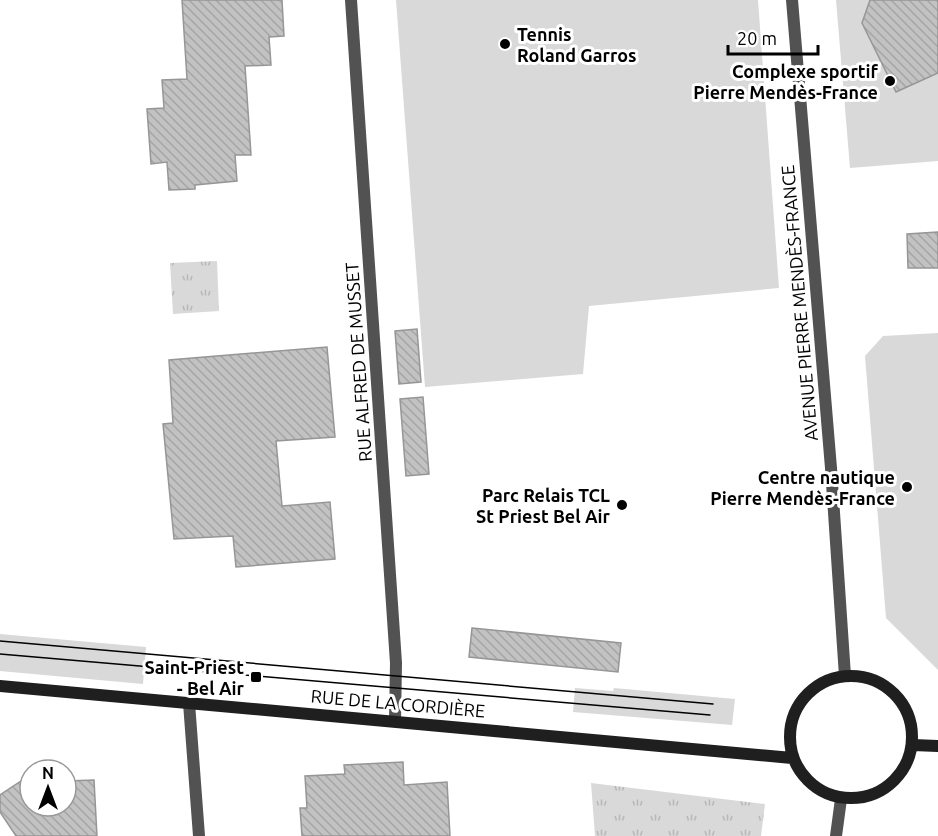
<svg xmlns="http://www.w3.org/2000/svg" width="938" height="836" font-family="Ubuntu,sans-serif">
<style>
.grass{fill:#d9d9d9}
.park{fill:url(#park-tufts)}
.building{fill:url(#building-back-hatch);stroke:#969696;stroke-width:1.5}
.lines{fill:none;stroke-linecap:round;stroke-linejoin:round}
.street{stroke:#525252;stroke-width:12}
.secondary{stroke:#1f1f1f;stroke-width:12}
.tram{stroke:#000;stroke-width:1.5}
.poi-dot{fill:#000;stroke:#fff;stroke-width:2}
.labels{text-anchor:middle;dominant-baseline:central;stroke-width:6;stroke-linejoin:round;paint-order:stroke}
.poi-label{font-size:18px;font-weight:bold;fill:#000;stroke:#fff;text-anchor:end}
.street-label{font-size:18px;fill:#000;stroke:#fff}
</style>
<defs>
<pattern id="park-tufts" width="24" height="20" patternUnits="userSpaceOnUse" patternTransform="scale(1.5)"><rect width="24" height="20" fill="#d9d9d9"/><path d="M3 7l-1-3M5 7V3M7 7l1-3M15 17l-1-3M17 17v-4M19 17l1-3" fill="none" stroke="#b8b8b8"/></pattern>
<pattern id="building-back-hatch" width="6" height="6" patternUnits="userSpaceOnUse" patternTransform="scale(1.5)"><rect width="6" height="6" fill="#c2c2c2"/><path d="M-1 5l2 2M0 0l6 6M5-1l2 2" fill="none" stroke="#a5a5a5"/></pattern>
</defs>
<rect width="100%" height="100%" fill="#fff"/>
<path class="grass" d="M396 0H758L779 288 589 306 583 374 425 387Z
M836 0H938V161L850 168Z
M938 333V670L886 618 865 356 883 336Z
M0 634 146 647 143 684 0 671Z
M575 688 613 691 614 688 735 699 732 725 573 712Z"/>
<path class="park" d="M217 261 219 311 173 314 170 263Z
M591 783 765 804 761 836H595Z"/>
<path class="building" d="M182 0H282L284 36 269 37 271 65 245 66 251 155H235L237 181 195 185V189L169 190 167 162 151 164 147 109 164 108 162 80 187 79Z
M870 0H938V73L896 92 862 23Z
M938 232V268H908L907 234Z
M417 329 421 382 399 384 395 331Z
M327 347 335 437 276 441 282 506 330 502 335 559 236 567 233 536 174 539 163 424 173 423 169 360Z
M423 397 429 474 406 476 400 399Z
M472 628 621 643 618 672 469 657Z
M403 762 404 785 447 782 450 836H302L300 808H307L305 776 345 774 344 765Z
M24 779 30 788V806H66V781L94 780 97 836H16L0 812V795Z"/>
<g class="lines">
<path class="street" d="M351 0 396 663 395 721
M792 0 831 468 845 676
M189 703 199 836
M836 836 841 799"/>
<path class="secondary" d="M790 737a61 61 0 1 1 122 0a61 61 0 1 1-122 0Z
M0 686 792 758
M913 745 938 746"/>
<path class="tram" d="M0 641 713 704
M0 654 710 715"/>
</g>
<g class="poi-dot">
<circle cx="505" cy="44" r="6"/>
<circle cx="890" cy="81" r="6"/>
<circle cx="907" cy="487" r="6"/>
<circle cx="622" cy="505" r="6"/>
<rect x="250" y="671" width="12" height="12" rx="3"/>
</g>
<g class="labels">
<g class="poi-label">
<text x="517" y="34" text-anchor="start">Tennis<tspan x="517" dy="21">Roland Garros</tspan></text>
<text x="878" y="71">Complexe sportif<tspan x="878" dy="21">Pierre Mendès-France</tspan></text>
<text x="895" y="477">Centre nautique<tspan x="895" dy="21">Pierre Mendès-France</tspan></text>
<text x="610" y="495">Parc Relais TCL<tspan x="610" dy="21">St Priest Bel Air</tspan></text>
<text x="244" y="667">Saint-Priest<tspan x="244" dy="21">- Bel Air</tspan></text>
</g>
<g class="street-label">
<text transform="translate(799 303) rotate(-95)">AVENUE PIERRE MENDÈS-FRANCE</text>
<text transform="translate(358 362) rotate(-94)">RUE ALFRED DE MUSSET</text>
<text transform="translate(398 703) rotate(5)">RUE DE LA CORDIÈRE</text>
</g>
</g>
<g transform="translate(48 788)"><circle r="28" fill="#ffffff" stroke="#999999" stroke-width="1.5"/>
<path d="M0-4.5L10 22L0 15L-10 22Z" fill="#000000"/>
<text y="-9" font-size="16" font-weight="bold" text-anchor="middle" fill="#000000">N</text>
</g>
<path d="M728 45v9h90v-9" fill="none" stroke="#000000" stroke-width="3"/>
<text x="737" y="45" font-size="18" fill="#000000" stroke="#ffffff" stroke-width="4.5" paint-order="stroke">20 m</text>
</svg>
